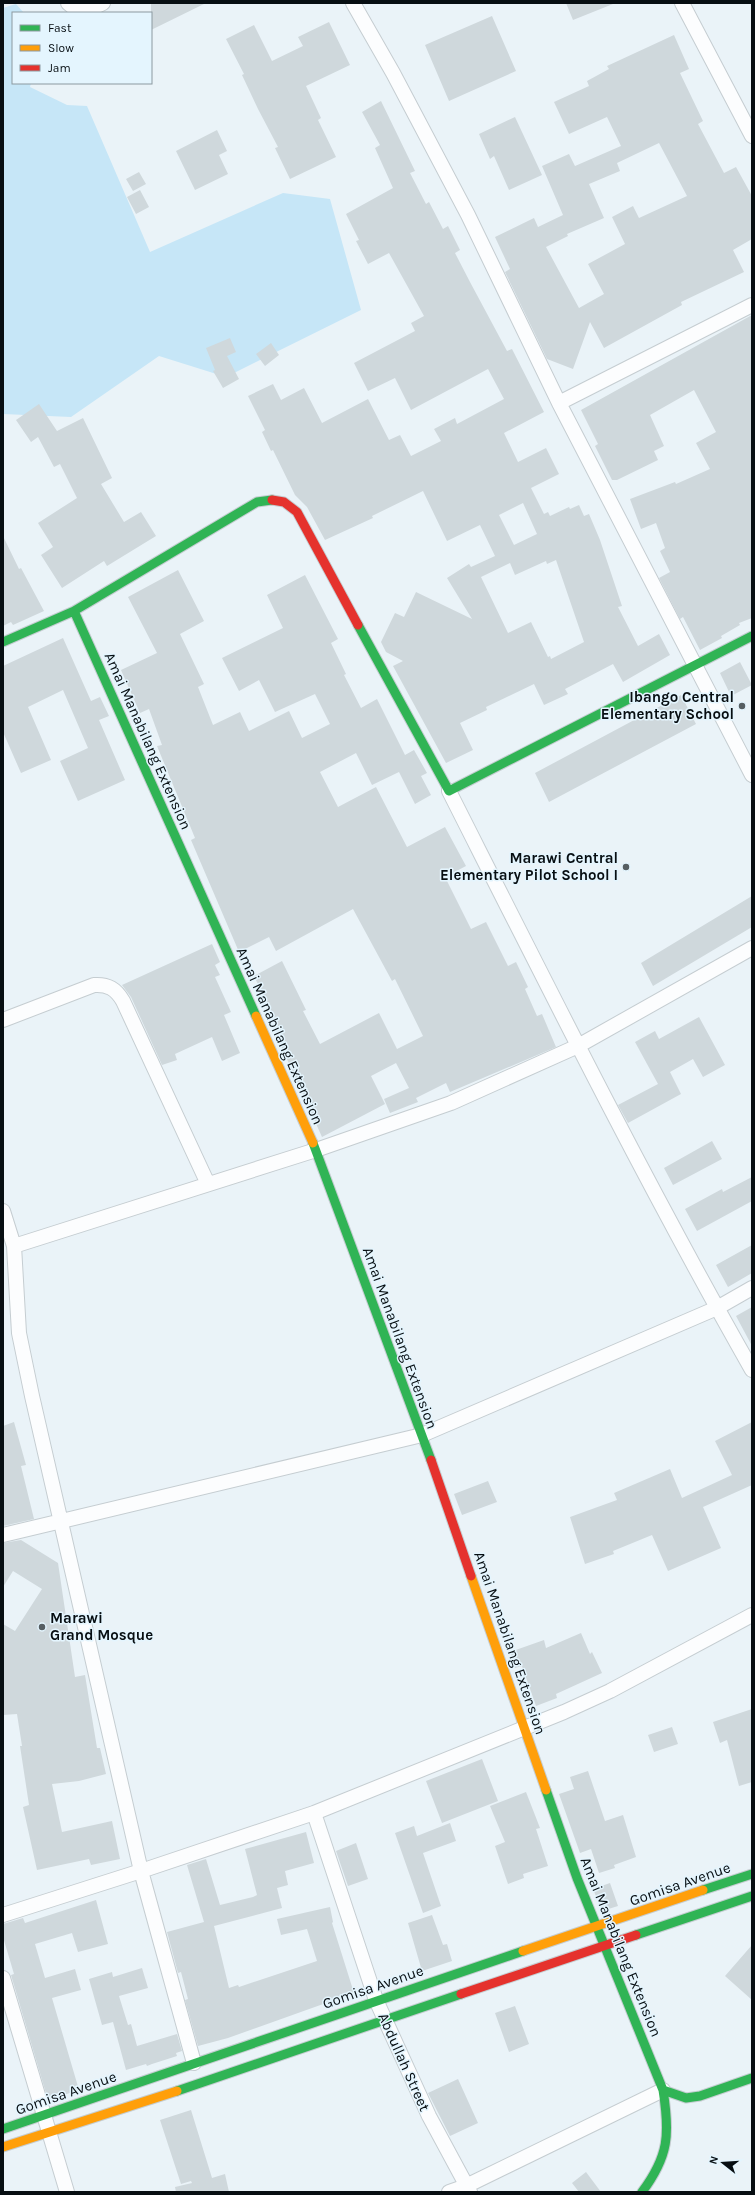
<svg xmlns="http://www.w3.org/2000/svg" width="755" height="2195" font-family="Karla,sans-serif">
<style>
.green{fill:#c6e6f7}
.building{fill:#cfd8dc;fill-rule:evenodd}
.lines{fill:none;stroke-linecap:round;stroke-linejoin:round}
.street-casing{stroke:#c5cdd1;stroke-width:16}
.fast-casing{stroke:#c5cdd1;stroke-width:11}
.slow-casing{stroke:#c5cdd1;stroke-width:11}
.jam-casing{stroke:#c5cdd1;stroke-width:11}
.street{stroke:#fcfdfe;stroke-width:14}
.fast{stroke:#30b455;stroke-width:9}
.slow{stroke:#ff9f0a;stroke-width:9}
.jam{stroke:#e5322d;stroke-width:9}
.poi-dot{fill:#565e62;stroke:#e4f5fe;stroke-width:1.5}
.labels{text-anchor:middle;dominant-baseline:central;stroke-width:3;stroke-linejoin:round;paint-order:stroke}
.poi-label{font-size:15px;font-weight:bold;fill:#070e12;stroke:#e4f5fe;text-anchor:end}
.street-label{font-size:15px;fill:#070e12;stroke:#e4f5fe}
</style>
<rect width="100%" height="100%" fill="#eaf3f8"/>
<path class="green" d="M16 4 24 13H13V83H31L30 87 67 105 87 106 150 252 283 193 330 199 361 310 226 377 159 356 71 417 3 414V8Z"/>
<path class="building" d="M151 3H206L151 30Z
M566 3H612L613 4 573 20Z
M492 16 516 71 449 101 425 45Z
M329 22 350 65 306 86 321 118 318 120 336 157 290 179 275 148 278 147 258 109 242 75 244 74 226 39 254 25 272 61 303 46 298 37Z
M674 35 689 69 680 73 703 121 698 124 724 173 736 167 752 196V239L733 250 744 272 681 302 682 305 604 348 590 322 573 369 547 359 505 272 510 269 495 237 534 218 538 227 563 215 542 166 569 154 575 166 621 146 607 117 569 134 554 102 589 86 587 81 609 69 607 66ZM659 143 687 196 639 218 633 206 612 217 625 244 588 264 604 294 579 308 546 247 568 236 567 234 604 218 589 184 620 171 617 163Z
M381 101 415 171 410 173 426 204 429 202 443 229 448 226 460 250 455 253 470 282 507 351 512 349 544 412 504 433 518 462 546 448 559 474 531 488 544 514 548 512 550 516 569 507 570 509 579 505 584 516 589 514 600 540 622 606 618 607 638 646 659 634 670 655 623 682 613 664 565 689 568 694 544 705 534 684 486 707 487 710 460 723 473 750 446 763 393 666 403 661 386 652 381 642 395 613 404 617 416 592 472 619 447 578 469 564 471 567 495 556 480 525 447 541 423 491 372 516 373 518 325 540 307 507 295 495 273 450 271 451 262 432 265 430 248 396 273 384 281 400 304 388 322 423 368 399 389 440 400 435 411 456 441 441 434 429 455 418 457 424 504 399 488 369 411 410 395 378 368 391 354 363 415 331 411 323 424 316 389 253 368 264 356 241 359 240 346 214 393 188 375 148 380 145 362 112ZM523 503 537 534 514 545 499 515ZM556 560 584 642 551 659 550 656 548 657 531 622 508 633 481 577 510 563 515 575 546 561 547 564Z
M515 117 542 175 509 190 494 156 490 159 479 134Z
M217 130 227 151 219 155 228 174 195 190 176 151Z
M139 172 146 184 133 191 126 179Z
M140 190 149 207 136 214 127 197Z
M752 315V618L739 623 740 625 721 636 722 638 700 650 683 617 680 619 659 578 670 572 660 551 665 548 656 523 641 529 630 499 675 482 676 484 710 469 696 443 716 432 694 390 650 415 664 446 654 451 658 460 617 480H612L595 446 598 444 581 410Z
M230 338 236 352 227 356 239 379 223 388 213 371 215 370 206 348Z
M271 343 279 355 265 366 256 354Z
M39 404 57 431 83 418 112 478 101 484 124 522 141 512 156 536 107 566 104 561 62 588 41 555 53 547 38 523 77 498 60 464 54 467 38 437 31 442 16 420Z
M3 536 19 569 21 568 44 611 13 625 11 622 3 626Z
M178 570 204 621 180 634 204 684 198 687 213 725 240 712 249 731 289 711 302 738 330 724 315 694 275 712 259 680 239 691 222 658 283 628 267 595 305 575 338 639 331 643 346 674 344 675 361 708 377 699 405 755 414 750 427 773 421 776 431 795 415 804 399 772 372 785 356 753 320 772 338 807 376 787 407 847 445 827 466 866 445 877 471 929 486 922 508 966 516 962 528 987 525 989 537 1016 542 1014 556 1047 450 1092 446 1083 416 1098 418 1102 390 1113 384 1099 409 1088 396 1063 371 1076 385 1104 322 1137 273 1028 278 1026 254 976 282 961 306 1010 303 1011 320 1044 379 1013 397 1049 423 1036 395 979 392 981 353 909 276 951 269 937 239 952 191 840 195 838 157 746 162 745 149 709 140 713 121 670 157 653 128 597Z
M63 638 91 701 100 697 109 716 99 720 125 780 78 801 60 761 88 748 63 690 28 707 51 760 21 773 3 732V666Z
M740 662 752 685 731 696 720 673Z
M681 695 696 724 549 802 535 773Z
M752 896V927L653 986 641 963Z
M212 944 220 962 215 965 220 975 215 977 231 1012 224 1015 240 1053 222 1061 212 1037 175 1054 177 1060 162 1065 131 997 122 985Z
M699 1017 725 1065 703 1077 693 1059 670 1072 681 1094 628 1123 618 1105 658 1084 635 1042 655 1031 659 1039Z
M712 1141 722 1159 673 1185 664 1168Z
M752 1177V1201L697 1231 685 1209 722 1189 723 1192Z
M752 1245V1273L728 1287 716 1265Z
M752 1307V1346L736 1316Z
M14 1422 26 1465 21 1466 34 1519 3 1526V1426Z
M752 1422V1485L703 1507 721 1548 668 1571 652 1535 613 1551 614 1554 585 1564 570 1517 617 1500 614 1493 670 1469 682 1498 732 1475 715 1441Z
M488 1481 497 1502 462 1515 454 1494Z
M21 1540 58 1563 75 1677 85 1675 97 1748H100L106 1774 79 1781 52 1784 62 1832 112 1821 120 1859 91 1865 89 1859 37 1870 23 1807 29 1805 20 1746H22L17 1714 3 1715V1624L15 1631 42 1589 13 1571 3 1587V1543Z
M581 1633 590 1654 592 1652 602 1673 556 1694 557 1698 536 1706 522 1666 515 1668 510 1652 544 1640 546 1648Z
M752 1709V1782L739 1786 727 1740 720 1743 713 1722Z
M672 1727 678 1744 654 1752 648 1735Z
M482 1759 498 1801 442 1823 426 1781Z
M588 1771 605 1821 623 1815 636 1857 614 1865 615 1868 599 1873 591 1849 580 1853 559 1794 574 1789 570 1777Z
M526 1792 540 1828 536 1829 548 1866 523 1874 524 1878 508 1884 495 1846 505 1842 490 1806Z
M450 1823 456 1841 423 1853 441 1906 423 1913 395 1833 414 1826 417 1836Z
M306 1832 314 1863 285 1871 288 1885 277 1888 282 1908 214 1926 229 1988 238 1985 239 1987 317 1961 307 1929 281 1935 277 1919 330 1907 333 1922 332 1923 354 1993 228 2038 198 2046 185 2000 188 1999 181 1972 178 1973 167 1932 204 1922 187 1865 206 1859 220 1905 253 1897 257 1895 245 1849Z
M356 1843 368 1879 348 1886 336 1851Z
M610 1883 618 1906 602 1911 593 1889Z
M96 1900 108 1944 78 1952 72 1933 35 1944 45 1978 75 1969 81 1990 52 1998 79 2090 48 2100 11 1975 14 1974 3 1937V1924L23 1918 25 1923Z
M432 1915 443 1945 447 1944 452 1961 422 1971 408 1923Z
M752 1945V2000L725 1976Z
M142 1968 148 1988 119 1996 128 2025 131 2024 137 2046 177 2034 182 2051 176 2053 177 2056 152 2064 147 2066 146 2064 126 2070 113 2022 102 2025 89 1979 112 1972 113 1977Z
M515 2006 529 2044 509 2052 495 2013Z
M458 2079 478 2123 450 2136 428 2093Z
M191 2110 212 2178 225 2174 229 2192H176L175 2187 192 2183 191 2181 181 2184 160 2120Z
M586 2172 601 2192H579L572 2183Z"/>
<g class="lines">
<defs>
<path id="street" d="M68 3C78 13 92 9 103 3
M353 3 393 73 468 215 559 403 752 775
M682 3 752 136
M559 403 752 305
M449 791C547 985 644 1180 752 1370
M3 1020 94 985C108 984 116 989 123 1001L208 1184
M3 1211 14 1246 19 1333 32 1396 141 1871 194 2063
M14 1246 316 1150 451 1103 578 1046 752 948
M3 1535 422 1435 717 1308 752 1288
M314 1813 376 2000 429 2116 470 2192
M3 1915 141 1871 314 1813 564 1712 610 1691 752 1615
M3 1978 67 2192
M449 2192 466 2186 663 2090"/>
<path id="fast" d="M74 611 256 1016
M358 625 449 791 752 636
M3 642 74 611 257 502 272 500
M313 1143 431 1460
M546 1790 577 1878 663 2090C670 2134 669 2156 642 2192
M703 1890 752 1874
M636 1935 752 1896
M663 2090 686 2098 700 2096 752 2078
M177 2091 461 1994
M3 2129 523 1951"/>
<path id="slow" d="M256 1016 313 1143
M471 1576 546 1790
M523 1951 703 1890
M3 2147 177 2091"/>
<path id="jam" d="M272 500 284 502 297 512 358 625
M431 1460 471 1576
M461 1994 636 1935"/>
</defs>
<use href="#street" class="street-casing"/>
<use href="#fast" class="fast-casing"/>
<use href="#slow" class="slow-casing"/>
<use href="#jam" class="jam-casing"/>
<use href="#street" class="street"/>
<use href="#fast" class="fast"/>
<use href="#slow" class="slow"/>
<use href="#jam" class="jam"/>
</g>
<g class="poi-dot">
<circle cx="742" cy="706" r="4"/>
<circle cx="626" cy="867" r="4"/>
<circle cx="42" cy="1627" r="4"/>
</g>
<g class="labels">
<g class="poi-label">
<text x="734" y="697">Ibango Central<tspan x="734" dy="17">Elementary School</tspan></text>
<text x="618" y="858">Marawi Central<tspan x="618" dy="17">Elementary Pilot School I</tspan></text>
<text x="50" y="1618" text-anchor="start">Marawi<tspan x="50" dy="17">Grand Mosque</tspan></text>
</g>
<g class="street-label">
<text transform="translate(148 741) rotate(66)">Amai Manabilang Extension</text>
<text transform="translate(280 1036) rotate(66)">Amai Manabilang Extension</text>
<text transform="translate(400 1338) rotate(70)">Amai Manabilang Extension</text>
<text transform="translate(510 1643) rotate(71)">Amai Manabilang Extension</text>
<text transform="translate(680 1884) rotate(-19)">Gomisa Avenue</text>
<text transform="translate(621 1947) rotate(68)">Amai Manabilang Extension</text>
<text transform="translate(373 1987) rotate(-19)">Gomisa Avenue</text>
<text transform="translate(404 2062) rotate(66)">Abdullah Street</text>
<text transform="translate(66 2093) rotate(-19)">Gomisa Avenue</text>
</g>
</g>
<rect width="755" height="2195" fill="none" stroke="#070e12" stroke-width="8"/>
<rect x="12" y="12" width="140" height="72" fill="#e4f5fe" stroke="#8c99a0"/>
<rect x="20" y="25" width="20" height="6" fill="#30b455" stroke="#8c99a0"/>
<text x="48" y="32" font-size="12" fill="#070e12">Fast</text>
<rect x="20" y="45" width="20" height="6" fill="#ff9f0a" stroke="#8c99a0"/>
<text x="48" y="52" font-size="12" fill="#070e12">Slow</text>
<rect x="20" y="65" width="20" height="6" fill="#e5322d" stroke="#8c99a0"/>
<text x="48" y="72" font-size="12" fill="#070e12">Jam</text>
<g transform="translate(723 2163) rotate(287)" stroke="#e4f5fe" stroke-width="3" paint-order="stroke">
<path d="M0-3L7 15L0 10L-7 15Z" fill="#070e12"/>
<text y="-6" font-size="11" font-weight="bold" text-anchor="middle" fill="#070e12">N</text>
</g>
</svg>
